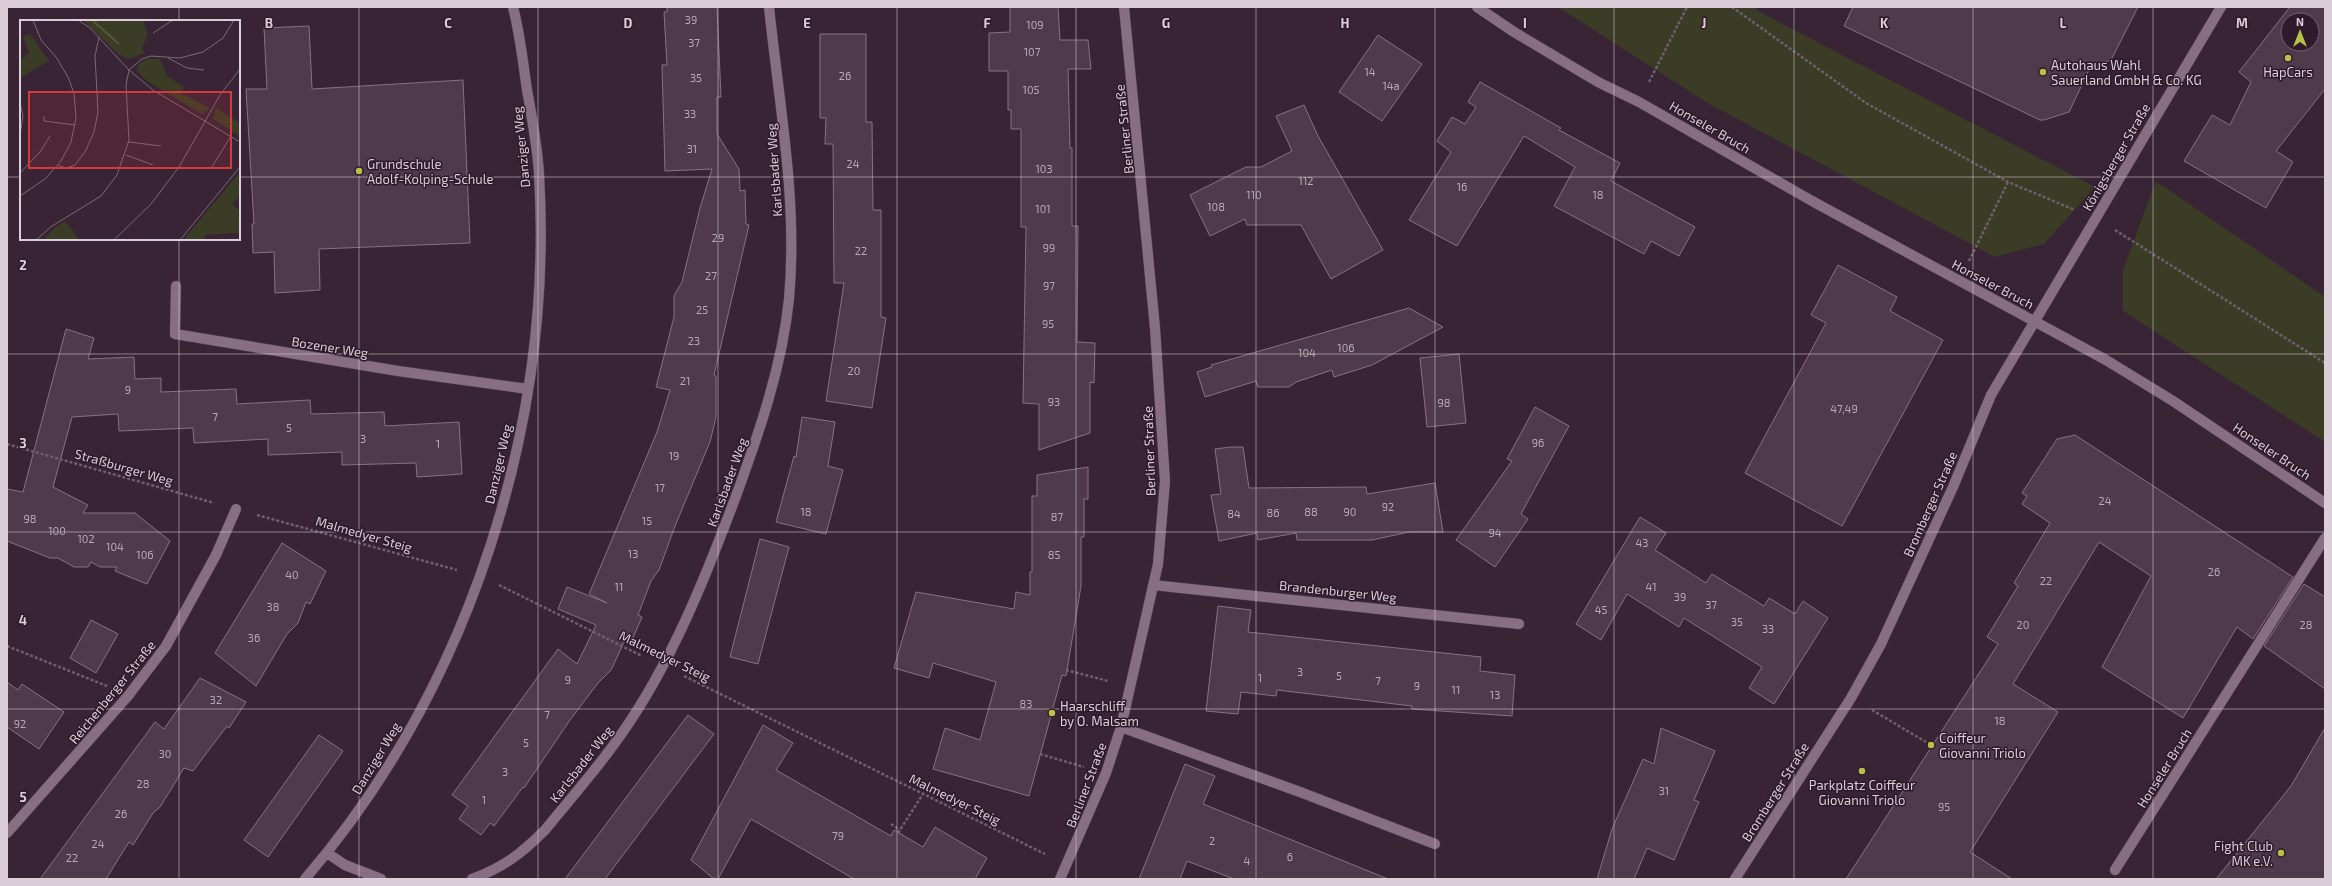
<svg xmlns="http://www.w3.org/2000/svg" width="2332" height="886" font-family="'Exo 2',sans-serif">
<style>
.green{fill:#3a3c26}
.building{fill:#4f3a4b;stroke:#887083;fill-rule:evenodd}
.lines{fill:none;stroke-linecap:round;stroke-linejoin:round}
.service-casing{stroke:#503f4d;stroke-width:11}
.minor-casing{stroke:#503f4d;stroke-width:11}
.tertiary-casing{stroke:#503f4d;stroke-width:11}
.path{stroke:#705e6d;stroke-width:2.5;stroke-dasharray:3 2;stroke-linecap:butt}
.service{stroke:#876e82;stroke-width:10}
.minor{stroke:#876e82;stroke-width:10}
.tertiary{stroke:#876e82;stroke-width:10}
.grid{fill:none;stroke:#dbced8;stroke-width:1;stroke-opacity:0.55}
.poi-dot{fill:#b8c147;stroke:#2e1a2b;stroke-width:1.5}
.labels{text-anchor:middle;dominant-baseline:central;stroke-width:3;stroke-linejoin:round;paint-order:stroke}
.number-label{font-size:11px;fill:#b8a9b5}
.poi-label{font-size:13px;fill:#dbced8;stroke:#2e1a2b;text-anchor:start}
.street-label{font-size:13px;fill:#dbced8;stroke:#2e1a2b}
.inset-river{fill:none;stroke:#565933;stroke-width:2}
.inset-road{fill:none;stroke:#796876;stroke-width:1}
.view{fill:#d6393a;fill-opacity:0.15;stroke:#d6393a;stroke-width:2}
.inset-edge{fill:none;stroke:#dbced8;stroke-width:2}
.grid-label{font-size:13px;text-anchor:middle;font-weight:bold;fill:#dbced8;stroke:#2e1a2b;stroke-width:3;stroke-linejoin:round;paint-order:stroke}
</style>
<rect width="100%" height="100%" fill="#382435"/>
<path class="green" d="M1558 7H1757L1756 10 2095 187 2044 244 1995 257 1706 102Z
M2156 181 2325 297V442L2123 311V270Z"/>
<path class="building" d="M667 7H717L721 97H717V134L739 169 740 191 745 190 746 224 749 225 714 375 716 376V417L710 442 675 526 659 570 651 581 638 615 642 617 632 640 626 638 611 670 598 683 570 720 524 788 523 787 494 826 490 823 481 835 459 819 468 806 452 795 558 649 577 664 596 625 558 609 567 587 607 603 589 594 657 432 670 390 656 387 674 317V296L682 282 700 208 712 169 665 171 662 65H667L664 12H667Z
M1010 7H1058L1060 40H1088L1091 69H1068L1070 148H1072V226H1078L1077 342 1095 343 1094 383 1090 382V433L1039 450V404L1023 403 1026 227H1021V129H1011V110H1008V71H989V33L1010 32Z
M1853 7H2138L2111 60 2090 68 2069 112 2044 120H2040L1844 26Z
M2290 7H2325V89L2276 151 2293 162 2266 208 2184 161 2212 115 2230 125 2251 82 2239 72ZM2288 20H2312V44H2288Z
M309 26 312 89 463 80 470 243 319 249 320 290 275 293 274 252 253 253 252 224H254L246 89H267L264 28Z
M820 34H866V122H872L873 210H881V317L886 318 872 408 826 401 844 283H834L833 144H825L826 118H820Z
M1378 35 1422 64 1382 121 1339 92Z
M1480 82 1561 128 1559 130 1620 163 1611 181 1695 227 1679 256 1651 241 1644 254 1554 206 1575 167 1524 136 1457 246 1409 220 1451 152 1437 141 1452 117 1465 124 1476 107 1468 102Z
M1304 105 1318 136 1383 250 1331 279 1301 225H1247L1245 219 1210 236 1190 195 1246 167H1261L1292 151 1276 116Z
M1838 265 1897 297 1890 311 1943 340 1842 526 1745 473 1826 323 1811 315Z
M1409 308 1443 327 1372 365 1334 377 1332 370 1296 382 1289 387H1258L1256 381 1205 397 1197 372 1212 367 1211 365Z
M66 329 94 338 88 359 134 357 135 379 161 378V392L236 389 237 404 310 400 311 414 384 412 385 426 459 422 462 474 417 477 416 463 342 465V452L268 455V439L194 443 193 428 119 431 118 414 72 417 53 487 88 505 83 513H135L170 541 147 584 115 571 117 567H100L91 562 88 567H74L58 558H50L7 541V489L23 492Z
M1459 354 1466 423 1427 427 1420 358Z
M1535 407 1569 426 1521 514 1528 519 1495 567 1456 540 1512 461 1507 459Z
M802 417 835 422 828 466 843 470 826 534 776 522 794 456 796 457Z
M2075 435 2293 577 2253 639 2237 627 2183 718 2102 667 2151 576 2099 542 2013 684 2058 712 1970 852 2012 879H1846L1998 644 1987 637 2018 586 2014 583 2050 523 2022 504 2027 496 2022 493 2057 439Z
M1231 447H1243L1249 488 1366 487 1367 494 1435 483 1443 532H1409L1372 540H1297L1296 533 1258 540 1257 533 1219 541 1211 495 1221 494 1215 449Z
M1088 467V499H1084V537H1081V586L1066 676 1062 675 1029 796 933 769 945 728 980 740 996 682 933 663 929 678 894 668 916 592 1014 609 1016 592 1030 595V572H1032V496H1037V475Z
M1640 517 1666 533 1655 550 1706 583 1712 574 1764 606 1769 598 1795 614 1803 601 1828 618 1774 704 1749 688 1762 667 1684 618 1679 627 1627 594 1601 640 1576 624Z
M760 539 789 547 758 664 730 657Z
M282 543 326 571 310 604 306 602 298 623 287 634 256 686 215 653Z
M2304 584 2325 597V689L2264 646Z
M1218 606 1251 610 1248 632 1481 657 1480 671 1515 675 1512 716 1412 709V706L1277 690 1276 696 1241 692 1238 714 1206 711Z
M91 620 118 634 96 673 70 658Z
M200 678 246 702 229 728 227 726 193 771 184 768 160 807 153 813 133 845 129 842 106 879H40L155 722 164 729Z
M7 682 18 690 22 684 64 712 39 749 7 727Z
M688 715 714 734 605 879H565Z
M763 725 793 743 776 770 891 836 894 830 923 847 935 827 987 858 975 879H854L751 819 718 879H714L691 860Z
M1661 728 1715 751 1694 800 1699 802 1674 860 1647 848 1634 879H1597L1612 829 1643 759 1654 764Z
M2325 728V879H2216L2291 786Z
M319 735 343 751 268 857 244 840Z
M1185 764 1215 776 1203 804 1388 879H1234L1187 861 1180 879H1139Z"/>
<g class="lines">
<defs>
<path id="service" d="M2115 870 2325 538"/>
<path id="minor" d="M176 286 175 334 398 371 528 389
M1153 585 1519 624
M1121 727 1300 792 1435 844
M7 833 128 696 166 646 216 555 236 509
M327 853 345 865 381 879
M305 879C470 687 554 425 539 173 537 145 532 117 527 90 523 62 520 34 513 7
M472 879C504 867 521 854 545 830 570 799 597 769 620 736 671 664 705 579 736 496 759 433 782 367 789 299 798 201 779 104 769 7
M1060 879 1106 773 1121 727 1158 564 1165 481 1155 328 1124 7
M1735 879 1851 698 1881 644 1953 487 1991 395 2221 7"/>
<path id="tertiary" d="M1477 7 1514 32 1598 82 1639 102 1812 201 2106 360 2173 401 2325 503"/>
</defs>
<use href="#service" class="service-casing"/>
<use href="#minor" class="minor-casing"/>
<use href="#tertiary" class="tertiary-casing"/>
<path class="path" d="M1732 7 1866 103 2008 182 2075 210
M1649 82 1687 7
M2115 230 2325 363
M1969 261 2008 182
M7 444 214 503
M257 515 457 570
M499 585 642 656
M7 646 107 686
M1066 670 1108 681
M684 676 1045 854
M1872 710 1926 742
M1040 754 1084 767
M891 824 900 830
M898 833 923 794"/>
<use href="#service" class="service"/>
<use href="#minor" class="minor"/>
<use href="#tertiary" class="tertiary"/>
</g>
<path class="grid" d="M179 7V21M359 7V879M538 7V879M718 7V879M897 7V879M1076 7V879M1256 7V879M1435 7V879M1614 7V879M1794 7V879M1973 7V879M2153 7V879M7 177H21M239 177H2325M179 239V879M7 354H2325M7 532H2325M7 709H2325"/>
<g class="poi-dot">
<circle cx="2288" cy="58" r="4"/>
<circle cx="2043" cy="72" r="4"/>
<circle cx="359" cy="171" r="4"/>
<circle cx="1052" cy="713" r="4"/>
<circle cx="1931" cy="745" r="4"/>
<circle cx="1862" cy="771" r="4"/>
<circle cx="2281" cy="853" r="4"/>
</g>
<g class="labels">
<g class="number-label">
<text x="691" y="19">39</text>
<text x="1035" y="24">109</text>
<text x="694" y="42">37</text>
<text x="1032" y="51">107</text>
<text x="1370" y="71">14</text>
<text x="845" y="75">26</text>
<text x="696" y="77">35</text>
<text x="1391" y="85">14a</text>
<text x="1031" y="89">105</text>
<text x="690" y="113">33</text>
<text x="692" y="148">31</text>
<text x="853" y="163">24</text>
<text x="1044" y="168">103</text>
<text x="1306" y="180">112</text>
<text x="1462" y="186">16</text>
<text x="1254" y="194">110</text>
<text x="1598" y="194">18</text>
<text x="1216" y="206">108</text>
<text x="1043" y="208">101</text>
<text x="718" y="237">29</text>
<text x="1049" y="247">99</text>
<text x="861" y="250">22</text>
<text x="711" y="275">27</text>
<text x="1049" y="285">97</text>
<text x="702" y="309">25</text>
<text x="1048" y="323">95</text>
<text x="694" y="340">23</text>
<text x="1346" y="347">106</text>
<text x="1307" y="352">104</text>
<text x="854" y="370">20</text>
<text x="685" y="380">21</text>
<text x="128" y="389">9</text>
<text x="1054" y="401">93</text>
<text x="1444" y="402">98</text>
<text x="1844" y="408">47,49</text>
<text x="215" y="416">7</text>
<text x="289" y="427">5</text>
<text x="363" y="438">3</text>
<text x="1538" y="442">96</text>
<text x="438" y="443">1</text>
<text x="674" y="455">19</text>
<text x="660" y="487">17</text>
<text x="2105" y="500">24</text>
<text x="1388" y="506">92</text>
<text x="806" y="511">18</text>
<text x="1311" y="511">88</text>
<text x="1350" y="511">90</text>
<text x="1273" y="512">86</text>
<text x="1234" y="513">84</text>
<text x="1057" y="516">87</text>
<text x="30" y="518">98</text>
<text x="647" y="520">15</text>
<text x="57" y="530">100</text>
<text x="1495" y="532">94</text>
<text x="86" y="538">102</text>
<text x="1642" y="542">43</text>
<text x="115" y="546">104</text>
<text x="633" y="553">13</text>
<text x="145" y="554">106</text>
<text x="1054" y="554">85</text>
<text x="2214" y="571">26</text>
<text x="292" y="574">40</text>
<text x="2046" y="580">22</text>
<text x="619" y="586">11</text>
<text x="1651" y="586">41</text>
<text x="1680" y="596">39</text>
<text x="1711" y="604">37</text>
<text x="273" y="606">38</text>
<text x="1601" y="609">45</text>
<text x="1737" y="621">35</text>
<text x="2023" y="624">20</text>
<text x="2306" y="624">28</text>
<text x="1768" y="628">33</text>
<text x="254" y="637">36</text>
<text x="1300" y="671">3</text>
<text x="1339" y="675">5</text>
<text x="1260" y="677">1</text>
<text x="568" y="679">9</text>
<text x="1378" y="680">7</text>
<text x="1417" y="685">9</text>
<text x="1456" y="689">11</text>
<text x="1495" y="694">13</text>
<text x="216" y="699">32</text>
<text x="1026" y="703">83</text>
<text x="547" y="714">7</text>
<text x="2000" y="720">18</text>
<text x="20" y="723">92</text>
<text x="526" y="742">5</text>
<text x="165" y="753">30</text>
<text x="505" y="771">3</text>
<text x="143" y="783">28</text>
<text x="1664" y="790">31</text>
<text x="484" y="799">1</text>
<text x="1944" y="806">95</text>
<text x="121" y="813">26</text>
<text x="838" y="835">79</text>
<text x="1212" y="840">2</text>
<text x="98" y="843">24</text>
<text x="1290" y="856">6</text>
<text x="72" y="857">22</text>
<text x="1247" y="860">4</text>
</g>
<g class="poi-label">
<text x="2051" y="65">Autohaus Wahl<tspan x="2051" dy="15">Sauerland GmbH &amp; Co. KG</tspan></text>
<text x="2288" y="72" text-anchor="middle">HapCars</text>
<text x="367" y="164">Grundschule<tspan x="367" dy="15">Adolf-Kolping-Schule</tspan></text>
<text x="1060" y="706">Haarschliff<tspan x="1060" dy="15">by O. Malsam</tspan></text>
<text x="1939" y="738">Coiffeur<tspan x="1939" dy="15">Giovanni Triolo</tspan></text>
<text x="1862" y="785" text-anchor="middle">Parkplatz Coiffeur<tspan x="1862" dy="15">Giovanni Triolo</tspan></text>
<text x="2273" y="846" text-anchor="end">Fight Club<tspan x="2273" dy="15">MK e.V.</tspan></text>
</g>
<g class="street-label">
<text transform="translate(1710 127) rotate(30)">Honseler Bruch</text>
<text transform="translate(1124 129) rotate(-96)">Berliner Straße</text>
<text transform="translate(521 147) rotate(-96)">Danziger Weg</text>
<text transform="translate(2116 157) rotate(-60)">Königsberger Straße</text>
<text transform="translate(774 170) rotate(-94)">Karlsbader Weg</text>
<text transform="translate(1993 284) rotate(28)">Honseler Bruch</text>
<text transform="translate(330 347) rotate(9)">Bozener Weg</text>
<text transform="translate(1149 451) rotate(-92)">Berliner Straße</text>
<text transform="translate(2272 451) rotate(34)">Honseler Bruch</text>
<text transform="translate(498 464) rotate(-77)">Danziger Weg</text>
<text transform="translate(124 467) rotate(16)">Straßburger Weg</text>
<text transform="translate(727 482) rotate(-70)">Karlsbader Weg</text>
<text transform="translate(1930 504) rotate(-66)">Bromberger Straße</text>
<text transform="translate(364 534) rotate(16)">Malmedyer Steig</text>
<text transform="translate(1338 591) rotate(6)">Brandenburger Weg</text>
<text transform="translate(665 656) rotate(26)">Malmedyer Steig</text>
<text transform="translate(112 692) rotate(-51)">Reichenberger Straße</text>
<text transform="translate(376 758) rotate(-59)">Danziger Weg</text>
<text transform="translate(581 764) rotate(-52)">Karlsbader Weg</text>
<text transform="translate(2164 768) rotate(-58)">Honseler Bruch</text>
<text transform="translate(1086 785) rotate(-69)">Berliner Straße</text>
<text transform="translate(1775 792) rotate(-58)">Bromberger Straße</text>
<text transform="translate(955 799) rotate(26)">Malmedyer Steig</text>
</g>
</g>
<g transform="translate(20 20)">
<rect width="220" height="220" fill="#382435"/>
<path d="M63 0H123L128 15 122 28 124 33 109 39 99 35ZM10 14 29 41 0 58V41L9 33 3 17ZM127 39H140L147 56 164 67 161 73 190 88 182 94 128 62 117 51 118 45ZM196 87 220 104V116L193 99ZM220 152V175L212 184 220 191V213L185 215 184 220H163ZM45 201 59 220H24L33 209Z" fill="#3a3c26"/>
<path class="inset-river" d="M72 0 99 24"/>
<path class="inset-road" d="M58 0 70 8 109 50 133 70 220 122M133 13 153 0M148 38 167 48 184 50M0 83 3 96 0 115M24 96V101L55 105M109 122 141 126M106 135 133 145M38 145 46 148 55 145 65 132 74 112 78 92 75 36 79 17M192 147 211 116M0 153 20 132 30 116M0 176 25 159 41 141 51 122 56 98 54 73 48 57 36 37 21 20 13 0M16 220 32 206 81 176 97 155 109 120 106 65 109 50 122 39 131 36 160 38 183 32 203 18 214 0M94 220 131 184 159 147 200 75 220 49M160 220 220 147"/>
<path class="view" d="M9 72H211V148H9Z"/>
<rect width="220" height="220" class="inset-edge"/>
</g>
<g class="grid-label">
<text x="269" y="28">B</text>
<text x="448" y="28">C</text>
<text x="628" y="28">D</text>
<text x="807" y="28">E</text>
<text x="987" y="28">F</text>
<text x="1166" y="28">G</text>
<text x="1345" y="28">H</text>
<text x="1525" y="28">I</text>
<text x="1704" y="28">J</text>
<text x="1884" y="28">K</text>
<text x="2063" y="28">L</text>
<text x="2242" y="28">M</text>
<text x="23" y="270">2</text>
<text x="23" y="448">3</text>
<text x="23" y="625">4</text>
<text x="23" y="802">5</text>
</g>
<rect width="2332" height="886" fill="none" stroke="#dbced8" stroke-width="16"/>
<g transform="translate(2300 32)"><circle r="19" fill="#2e1a2b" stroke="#736270"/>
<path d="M0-3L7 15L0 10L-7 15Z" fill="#b8c147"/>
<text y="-6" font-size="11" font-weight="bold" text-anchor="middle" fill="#dbced8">N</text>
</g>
</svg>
